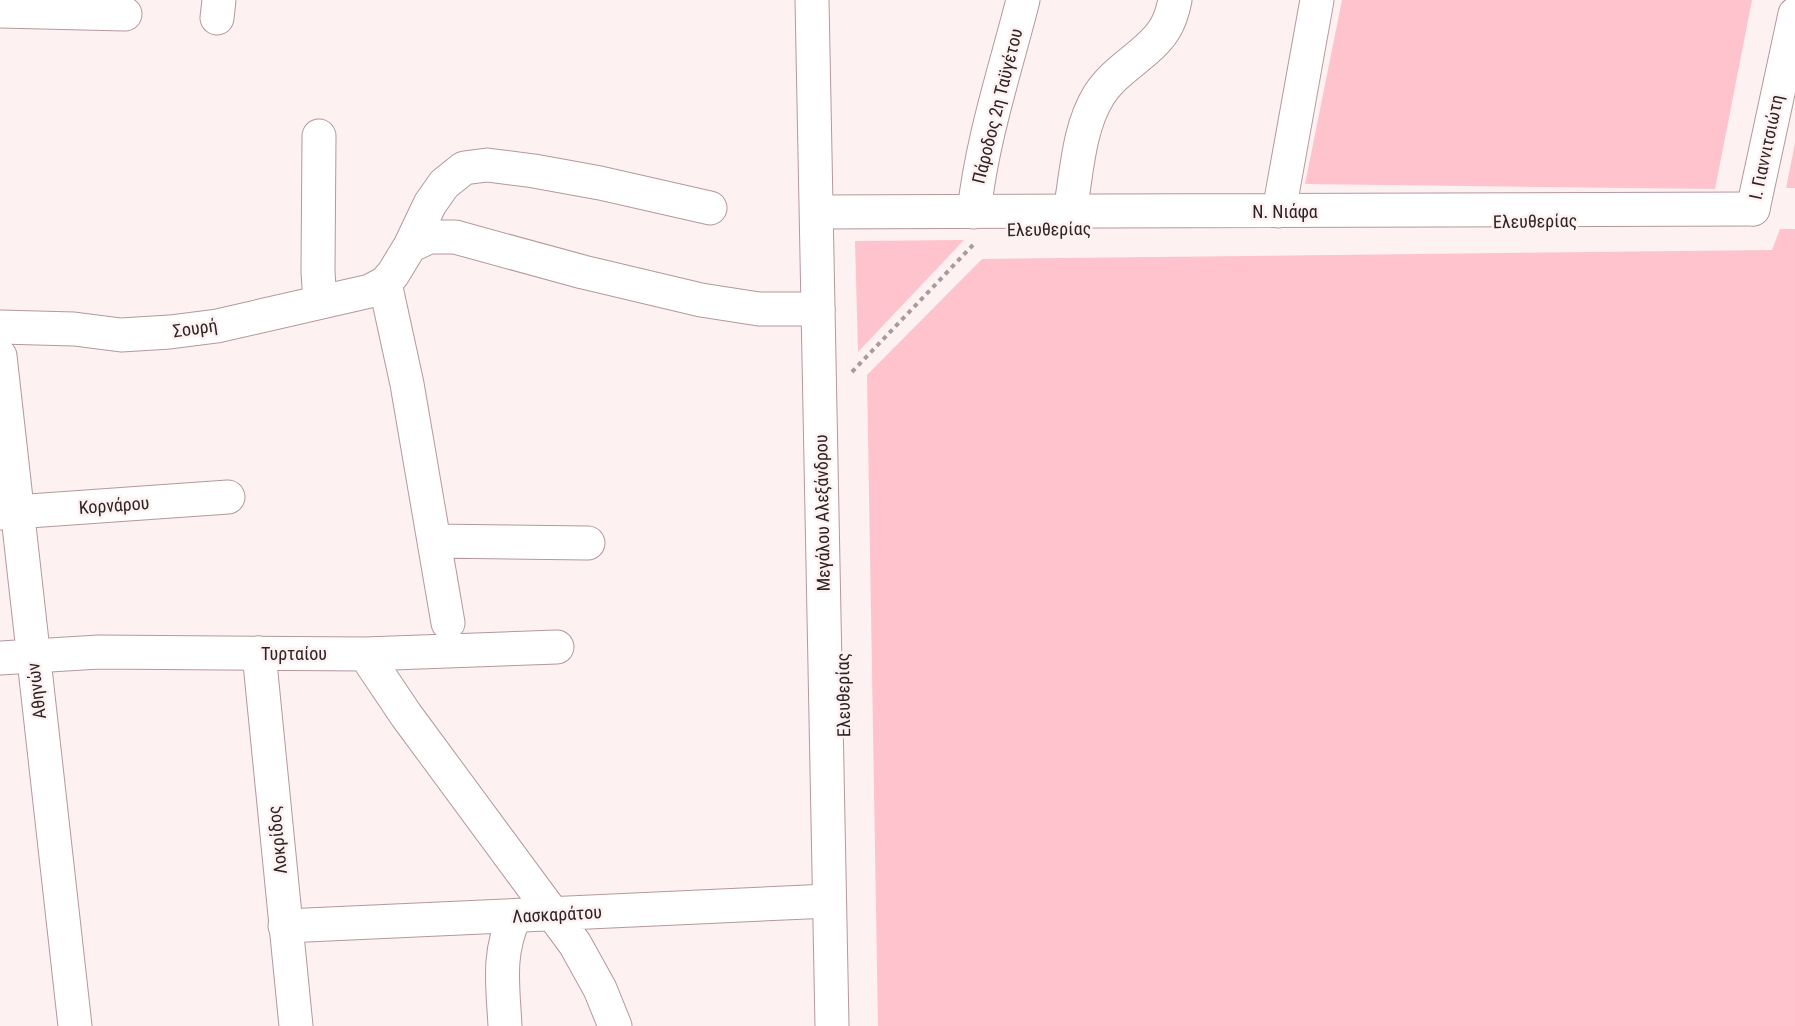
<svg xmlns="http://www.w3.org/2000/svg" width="1795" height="1026" font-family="'Roboto Condensed',sans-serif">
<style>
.green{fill:#fec3cd}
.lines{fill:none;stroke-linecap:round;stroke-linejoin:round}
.street-casing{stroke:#b4989c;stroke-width:35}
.secondary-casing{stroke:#b4989c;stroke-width:35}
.path{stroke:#a79b9d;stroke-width:4;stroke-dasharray:4.5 4.5;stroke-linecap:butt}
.street{stroke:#fff;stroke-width:33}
.secondary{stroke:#fff;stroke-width:33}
.labels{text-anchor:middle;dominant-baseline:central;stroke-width:5;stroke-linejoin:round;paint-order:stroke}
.street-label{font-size:18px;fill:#2e2325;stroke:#fdf1f2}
</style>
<rect width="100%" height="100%" fill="#fdf1f2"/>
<path class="green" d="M1342 0H1752L1715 189 1305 184Z
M1795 143V188H1786Z
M1780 229H1795V1026H878L867 375 982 259 1772 250Z
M964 240 858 352 855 241Z"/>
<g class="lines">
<defs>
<path id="street" d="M0 11 125 14
M217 18 219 0
M319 136 318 272 320 302
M1070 211C1077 173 1078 129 1099 95 1116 68 1149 54 1164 30 1170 21 1173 10 1175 0
M1279 211 1317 0
M817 212 1753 209
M974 212C982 139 1005 71 1023 0
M410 246 430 204 444 184 464 168 487 165 534 171 600 183 710 208
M385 283 407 384 448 623
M0 327 74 329 121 335 170 332 217 326 370 291 385 283 393 274 410 246 429 237H455L583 272 701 300 759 309H818
M0 513 228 497
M435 541 588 543
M259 653 296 1026
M365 654 406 715 575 944 600 989 615 1026
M0 658 99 652 365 654 557 647
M285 926 829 901
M505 1026C503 986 497 954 515 916"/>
<path id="secondary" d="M812 0 832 1026
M1753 209 1795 14
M0 356 75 1026"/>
</defs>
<use href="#street" class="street-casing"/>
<use href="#secondary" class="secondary-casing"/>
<path class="path" d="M852 372 973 245"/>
<use href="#street" class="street"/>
<use href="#secondary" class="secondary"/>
</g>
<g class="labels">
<g class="street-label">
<text transform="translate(997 106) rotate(-76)">Πάροδος 2η Ταϋγέτου</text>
<text transform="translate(1766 147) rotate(-78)">Ι. Γιαννιτσιώτη</text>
<text x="1285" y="211">Ν. Νιάφα</text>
<text transform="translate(1535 221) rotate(-1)">Ελευθερίας</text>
<text transform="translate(1049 229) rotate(-1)">Ελευθερίας</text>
<text transform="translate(195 328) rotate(-8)">Σουρή</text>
<text transform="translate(114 505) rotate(-4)">Κορνάρου</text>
<text transform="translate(822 513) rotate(-91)">Μεγάλου Αλεξάνδρου</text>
<text x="294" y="653">Τυρταίου</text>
<text transform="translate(36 691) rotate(-97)">Αθηνών</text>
<text transform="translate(843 695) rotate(-91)">Ελευθερίας</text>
<text transform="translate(277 840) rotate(-96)">Λοκρίδος</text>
<text transform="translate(557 914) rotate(-3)">Λασκαράτου</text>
</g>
</g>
</svg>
